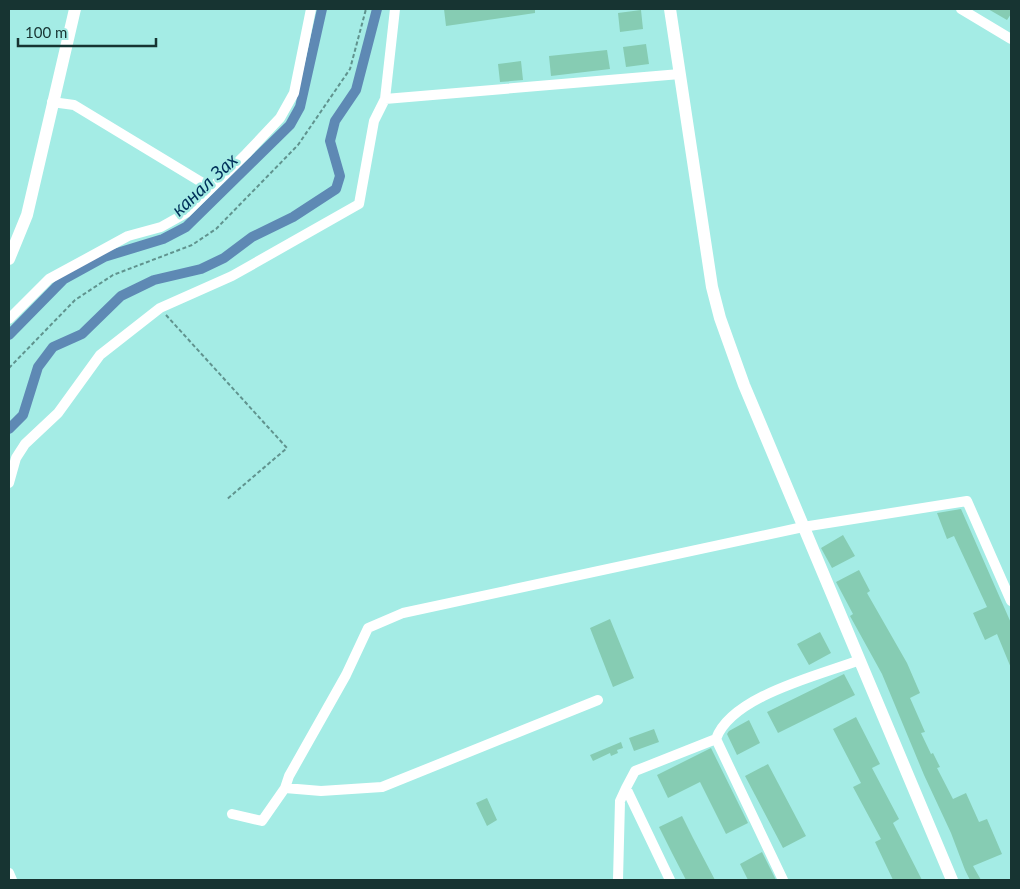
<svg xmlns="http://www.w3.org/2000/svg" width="1020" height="889" font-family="Lato,sans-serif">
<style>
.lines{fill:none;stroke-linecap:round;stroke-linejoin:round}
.canal{stroke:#5e89b4;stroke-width:10}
.building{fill:#86ccb3}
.path{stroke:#60938e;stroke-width:2;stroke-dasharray:4 2.5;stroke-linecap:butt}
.minor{stroke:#fff;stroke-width:10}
.major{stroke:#fff;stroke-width:12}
.labels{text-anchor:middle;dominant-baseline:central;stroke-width:5;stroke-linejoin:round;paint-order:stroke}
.water-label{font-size:19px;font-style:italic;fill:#00315a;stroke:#a4ece5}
</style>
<rect width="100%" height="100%" fill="#a4ece5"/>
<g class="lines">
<path class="canal" d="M9 335 64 279 104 257 163 239 186 227 290 125 300 107 322 9
M9 429 23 415 38 367 53 347 82 334 121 296 154 280 201 269 224 258 252 237 293 217 336 189 340 176 330 141 335 121 356 90 377 9"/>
</g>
<path class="building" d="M444 9H535V13L446 26Z
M988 9H1011V14L1007 20Z
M641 10 643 29 620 32 618 13Z
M646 44 649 64 626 67 623 47Z
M607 50 610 69 551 76 549 56Z
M521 61 523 80 500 82 498 64Z
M961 509 1011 623V668L997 634 985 640 973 613 987 607 954 536 947 539 937 513Z
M843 535 855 556 832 568 821 548Z
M859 570 870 591 867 593 907 663 920 693 910 698 925 732 921 733 931 754 933 753 940 767 937 768 953 799 966 793 979 822 987 819 1002 854 973 866 981 880H970L965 870 951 833 924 775 882 674 850 616 853 614 836 582Z
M610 619 634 678 613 687 590 628Z
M820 632 831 653 809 665 797 644Z
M844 674 855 695 778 733 767 712Z
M856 717 880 764 872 768 899 819 893 823 922 880H893L875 842 881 839 853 787 861 783 833 729Z
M749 720 760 743 737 755 727 734 729 731Z
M654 729 659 742 634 751 629 738Z
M621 742 623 748 617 750 618 753 611 756 610 753 593 761 590 755Z
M711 748 748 823 726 834 700 782 668 798 657 775Z
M768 764 806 836 783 848 745 776Z
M487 798 497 820 487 826 476 803Z
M682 816 693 838 715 880H686L672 853 659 827Z
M762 852 776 880H748L740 864Z"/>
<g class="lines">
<path class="path" d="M166 315 287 448 226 500
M9 368 75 300 113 275 192 245 216 229 298 145 350 69 366 9"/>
<path class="minor" d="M961 9 1011 39
M385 99 680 74
M52 102 74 105 211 188
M9 319 49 279 128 236 161 227 186 213 246 154 280 118 294 93 311 9
M9 483 16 458 25 444 58 413 100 355 160 308 232 276 359 204 374 121 385 99 395 9
M716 739C731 696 820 675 860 660
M716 739 783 880
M285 788 321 791 382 787 598 700
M232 814 262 821 285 788 289 776 346 675 368 628 403 613 803 527 967 501 1011 601
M9 873 12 880
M618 880 620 801 626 788
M670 880 626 788 635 771 716 739"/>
<path class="major" d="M670 9 712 287 720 318 744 385 952 880
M9 259 27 215 75 9"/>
</g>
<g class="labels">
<g class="water-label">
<text transform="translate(204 184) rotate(-43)">канал Зах</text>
</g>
</g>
<rect width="1020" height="889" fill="none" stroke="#173432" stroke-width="20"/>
<path d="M18 38v8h138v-8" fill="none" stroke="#173432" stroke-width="2.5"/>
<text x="25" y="38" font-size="15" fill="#173432" stroke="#a4ece5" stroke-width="4" paint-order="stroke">100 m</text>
</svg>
